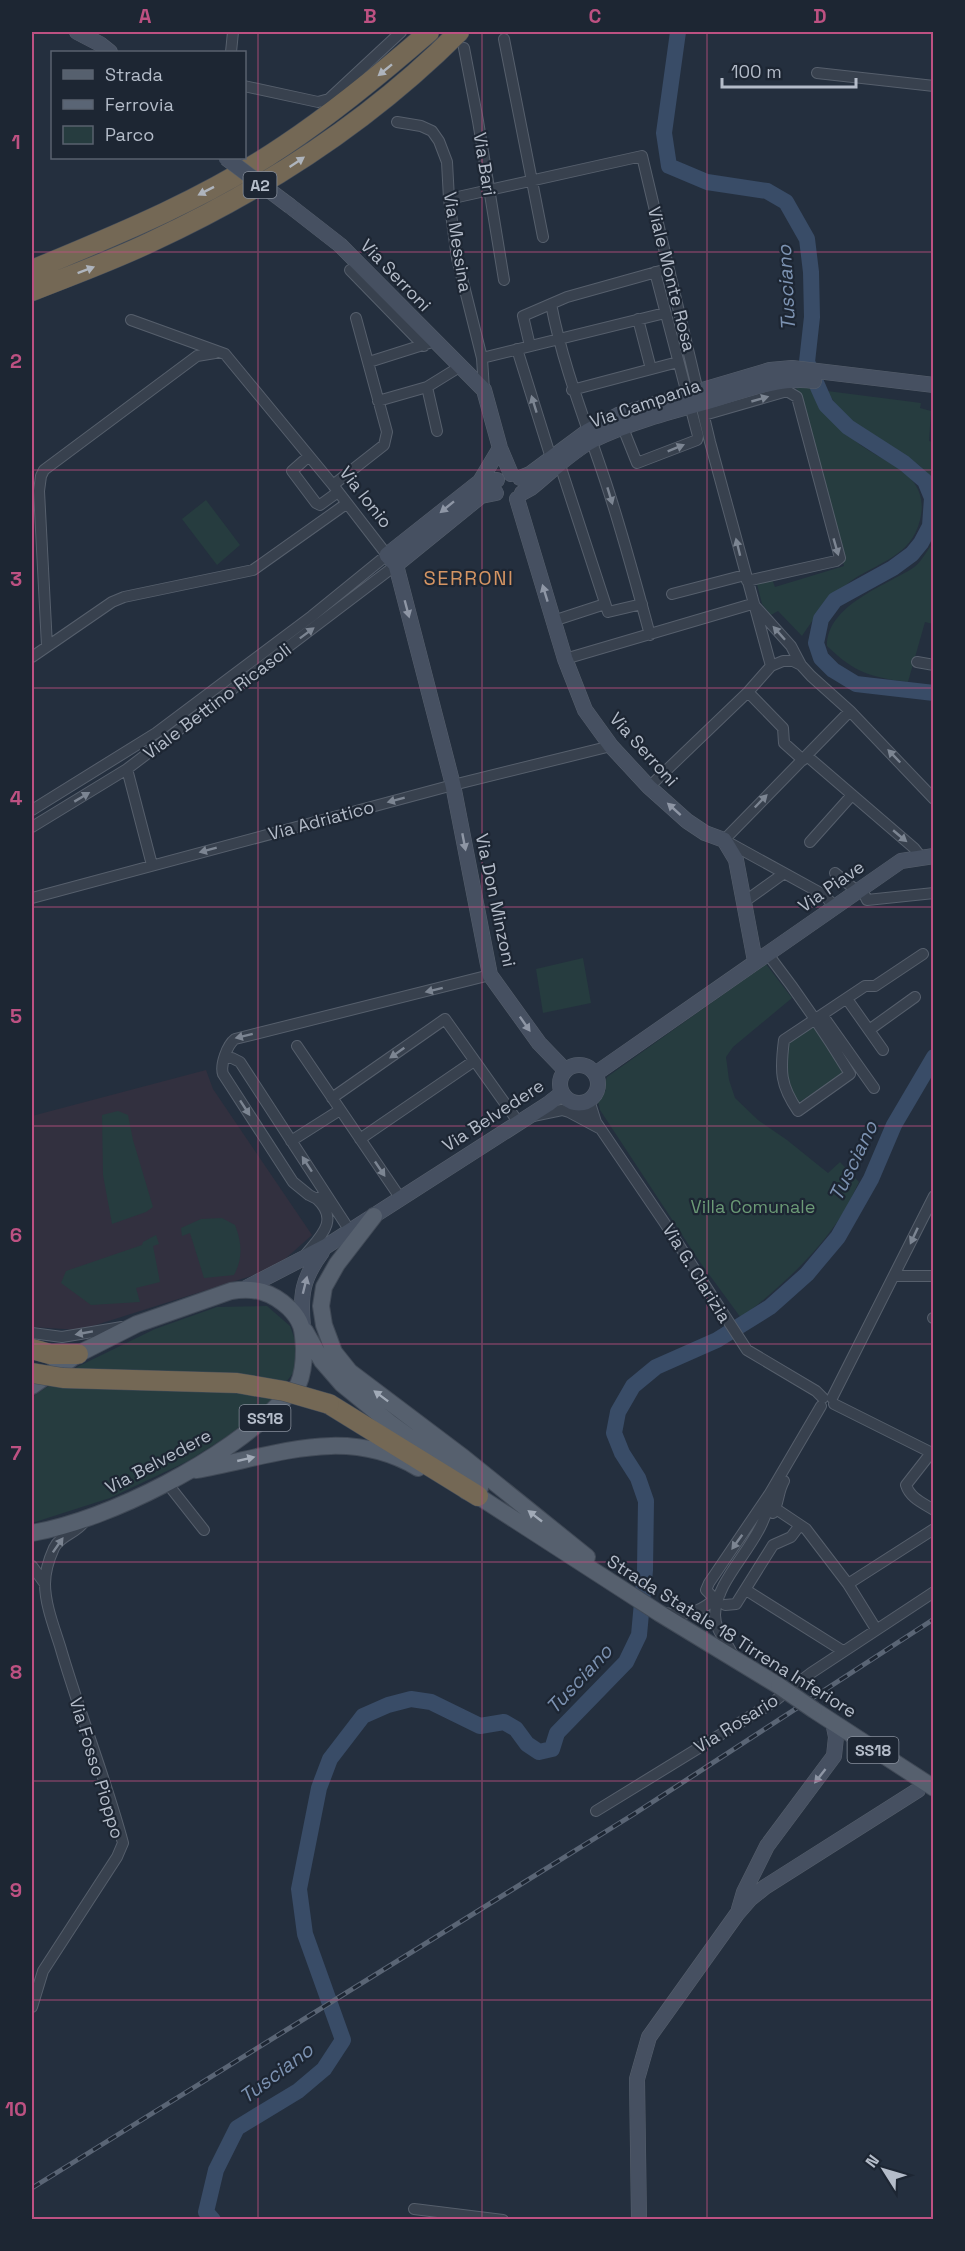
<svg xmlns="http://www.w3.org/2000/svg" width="965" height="2251" font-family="'Space Grotesk',sans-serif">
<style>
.medical{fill:#32303f}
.green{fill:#263c3f}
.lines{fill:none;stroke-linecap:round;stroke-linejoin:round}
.river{stroke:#394c67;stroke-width:16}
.street-casing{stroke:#565f6c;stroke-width:12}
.secondary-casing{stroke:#565f6c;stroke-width:16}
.primary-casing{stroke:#414a57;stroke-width:18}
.highway-casing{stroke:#434c59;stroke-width:21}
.street{stroke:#38414e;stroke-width:10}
.secondary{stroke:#465061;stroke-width:15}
.primary{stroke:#56606e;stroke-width:16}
.highway{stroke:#746855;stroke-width:20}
.rail-casing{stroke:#5a6575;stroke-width:5}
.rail{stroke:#1d2633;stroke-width:3;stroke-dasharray:9;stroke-linecap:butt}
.secondary-bridge-casing{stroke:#565f6c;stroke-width:16;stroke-linecap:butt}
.primary-bridge-casing{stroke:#414a57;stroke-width:18;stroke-linecap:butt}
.highway-bridge-casing{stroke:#434c59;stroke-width:21;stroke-linecap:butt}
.secondary-bridge{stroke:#465061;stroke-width:15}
.primary-bridge{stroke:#56606e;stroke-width:16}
.highway-bridge{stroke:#746855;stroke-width:20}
.oneway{fill:#aeb4bd}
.oneway2{fill:#7c8592}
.oneway3{fill:#8e96a5}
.oneway4{fill:#a1aab7}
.grid{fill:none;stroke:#bd5182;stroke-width:1.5;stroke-opacity:0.55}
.labels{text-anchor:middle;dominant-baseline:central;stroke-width:4.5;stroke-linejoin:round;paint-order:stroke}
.shield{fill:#1d2633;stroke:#878f9c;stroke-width:1.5}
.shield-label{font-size:16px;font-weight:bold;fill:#b4bcc9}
.street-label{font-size:18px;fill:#b4bcc9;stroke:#1d2633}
.park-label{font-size:18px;fill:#6b9a76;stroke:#1d2633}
.water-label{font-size:20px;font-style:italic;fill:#7c92b1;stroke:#1d2633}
.neighbourhood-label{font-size:20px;letter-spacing:1.5px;fill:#d59563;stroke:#1d2633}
.neatline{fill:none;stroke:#bd5182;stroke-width:2}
.grid-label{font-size:20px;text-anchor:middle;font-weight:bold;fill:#bd5182}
</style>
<rect width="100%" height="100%" fill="#242f3e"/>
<path class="medical" d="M206 1070 213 1089 312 1235 285 1259 261 1273 80 1330 32 1327V1116Z"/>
<path class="green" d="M796 386 814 389C821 409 837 425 853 439 881 464 932 471 920 520 911 557 878 562 851 581 831 596 815 616 802 636L778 611 771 615 762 604 757 584 772 579 775 587 844 566Z
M827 391 921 403 920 408 931 411 929 441 933 442V482C921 458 882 445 861 429 847 418 837 407 827 391Z
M206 500 240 545 217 565 182 519Z
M933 543V624L925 622 908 682C870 677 855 673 827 646 827 605 885 586 913 568 921 563 927 550 933 543Z
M583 958 591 1003 543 1013 536 969Z
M766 964 792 998 733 1047 726 1057 729 1080 735 1098 758 1120 787 1140 828 1173 840 1162 859 1182C853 1193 849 1205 842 1215 815 1256 779 1288 741 1318L700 1262 600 1110 598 1101 606 1090 604 1087 607 1077Z
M814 1025 843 1074 798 1103C787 1080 784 1070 787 1044Z
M118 1111 128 1115 133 1140 153 1207 146 1212 112 1224 103 1175 102 1115Z
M222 1218 235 1225C242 1243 243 1258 234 1275L204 1278 190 1233 182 1236 181 1228 201 1219Z
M156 1235 159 1244 153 1246 160 1282 136 1288 140 1302 91 1305 61 1283 66 1271 142 1245 143 1242Z
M267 1306 290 1326 298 1348 294 1372 266 1407 226 1437 188 1461 110 1498 32 1523V1397L79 1366 155 1329 217 1307Z"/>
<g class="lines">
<path class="river" d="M678 32 664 133 669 166 707 182 767 191 786 202 807 239 811 272 812 317 807 362 821 394 826 405 848 427 904 463 925 481 932 498 930 526 921 543 912 554 893 568 835 600 821 619 816 643 821 658 833 670 856 684 934 693
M213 2220 206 2212 216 2170 237 2128 298 2091 324 2069 343 2040 305 1934 299 1889 319 1788 330 1759 363 1716 388 1705 411 1699 431 1702 480 1726 504 1722 516 1729 527 1744 539 1752 552 1749 557 1733 626 1662 639 1635 645 1570 646 1501 638 1478 622 1453 614 1433 618 1412 633 1386 656 1367 717 1340 770 1307 807 1274 838 1237 871 1179 894 1125 934 1057"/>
<defs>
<path id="street" d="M504 39 543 237
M464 48 478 121 504 280
M231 52 233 32
M817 73 934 86
M244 86 318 102 329 99 401 32
M397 122 421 126 432 131 439 141 447 162 449 199 457 258 482 358 484 390
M449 199 642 156 710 442 771 666
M350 270 424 346
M551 304C563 366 585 420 605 480 622 531 636 583 650 635
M638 319 651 369
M530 346 523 316 567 297 660 271
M517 349 551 458
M482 358 665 313
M369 362 429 343
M427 387 437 431
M572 390 678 362
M378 401 427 387 461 366
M704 415 787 391 797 397 840 558 836 561 747 581
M623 428 637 463 697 440 698 436 655 272
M309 456 292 471 316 503 320 505 338 492
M560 465 608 612 642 604
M333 485 384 445 387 432 356 318
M672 594 745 575
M755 606 791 646 801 665 811 676 850 711 934 799
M553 621 605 604
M47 646 39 491 41 476 44 470 197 356 215 353
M32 657 112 602 124 597 253 570 346 504
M565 659 752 604
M917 662 934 665
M748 692 783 728 784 743 803 760
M807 756 914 848 921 857
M127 769 152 865
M649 787 748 692 771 666 783 661H793L801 665
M32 810 156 733 312 616 387 555 333 485 225 354 131 320
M32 827 127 769 396 565
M810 842 852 795
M835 873 857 891
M861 888 867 900 934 893
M32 898 453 785 611 746
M744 902 783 874
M835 907 824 895 724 840 850 711
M767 953C798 993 824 1031 850 1074L798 1111C780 1085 780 1071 784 1040L865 986H875L923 954
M847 999 883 1050
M823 1016 874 1088
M869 1030 915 997
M297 1046 401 1199
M226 1058H232L240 1062 350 1231
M332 1098 445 1019 519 1123
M589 1100 596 1122 664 1222 747 1350 816 1391 823 1398
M575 1103 591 1118
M533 1116 562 1110 569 1112 599 1128
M360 1139 474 1061
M291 1141 340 1110
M326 1194 317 1199 309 1195 293 1182 223 1074C220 1065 227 1045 235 1039L490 975
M306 1254C320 1237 340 1220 317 1199
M895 1276H934
M933 1318H934
M32 1333 62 1337 122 1327
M832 1398 934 1196
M834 1404 934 1454
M931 1453 906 1485C910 1498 923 1503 934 1510
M167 1483 204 1530
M776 1509 806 1529 848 1584 876 1629
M773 1513C779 1503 778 1491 784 1481
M32 1566 45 1584
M848 1584 934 1529
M746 1590 843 1651
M711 1595 706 1590 709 1583 770 1493
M725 1605 736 1604 773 1545 791 1537 800 1525
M664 1613C688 1617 703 1611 720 1594
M734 1658C729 1643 715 1632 715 1615 716 1574 768 1540 770 1493L821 1406
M596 1811 772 1703 811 1673 934 1592
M32 2007 43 1971 117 1857 123 1843C105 1776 79 1712 60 1646 54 1627 45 1604 45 1584 45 1572 49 1559 54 1548 60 1535 76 1534 84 1522
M414 2209 503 2220"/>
<path id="secondary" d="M77 32 100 44 110 52
M290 206 340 245 484 390 500 448 511 474
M520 478 530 474 588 431 618 415 770 370 792 368 934 385
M497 480 478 483 387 555 396 565 453 785 490 975 539 1043 565 1070
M479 483 500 448
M522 493 531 488C550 473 570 452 593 440 628 423 669 412 706 402 741 392 778 376 814 381
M517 499 565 659 585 710 611 746 649 787 687 821 705 833 724 840 736 860 755 961
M396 565 481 496 496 493
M560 1084a19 19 0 1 1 38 0a19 19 0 1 1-38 0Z
M595 1074 901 861 934 856
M244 1289 325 1247 548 1104 562 1093
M303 1327C300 1295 302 1279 322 1252
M739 1909 744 1892 767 1846 834 1756 836 1737 833 1722
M639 2220 637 2079 649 2037 737 1914 750 1899 765 1887 918 1790"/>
<path id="primary" d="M374 1216 337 1264 324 1287 321 1306 324 1325 334 1352 350 1372 464 1458 587 1557
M305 1331 322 1361 342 1384 390 1423 480 1488
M32 1386 78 1354 137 1324 231 1291C255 1287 272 1292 289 1308 303 1322 303 1331 304 1349 304 1360 303 1374 298 1385 294 1391 287 1396 282 1401 229 1458 109 1520 32 1533
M196 1470C271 1457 345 1424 418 1468
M466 1491 478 1496 659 1613 779 1686
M814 1710 934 1788"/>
<path id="highway" d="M32 270C119 234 207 198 285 145 336 111 383 72 429 32
M32 291C72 275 114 260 153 241 265 189 372 119 459 32
M32 1349 50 1354H78
M329 1404 478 1496"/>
</defs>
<use href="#street" class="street-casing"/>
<use href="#secondary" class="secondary-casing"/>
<use href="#primary" class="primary-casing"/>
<use href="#highway" class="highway-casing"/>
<use href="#street" class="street"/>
<use href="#secondary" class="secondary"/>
<use href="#primary" class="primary"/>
<use href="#highway" class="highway"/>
<defs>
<path id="rail" d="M32 2188 634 1814 934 1619"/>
</defs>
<use href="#rail" class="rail-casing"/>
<use href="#rail" class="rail"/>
<defs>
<path id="secondary-bridge" d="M226 158 290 206"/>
<path id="primary-bridge" d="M779 1686 814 1710"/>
<path id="highway-bridge" d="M32 1373 63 1378 237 1383 284 1391 329 1404"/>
</defs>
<use href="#secondary-bridge" class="secondary-bridge-casing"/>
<use href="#primary-bridge" class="primary-bridge-casing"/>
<use href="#highway-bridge" class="highway-bridge-casing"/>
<use href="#secondary-bridge" class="secondary-bridge"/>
<use href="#primary-bridge" class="primary-bridge"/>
<use href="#highway-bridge" class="highway-bridge"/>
</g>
<defs><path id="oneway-solid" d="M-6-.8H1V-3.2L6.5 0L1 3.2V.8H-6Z" transform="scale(1.5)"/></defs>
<g class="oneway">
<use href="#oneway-solid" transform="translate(385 70) rotate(141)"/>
<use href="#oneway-solid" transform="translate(297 162) rotate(-34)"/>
<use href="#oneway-solid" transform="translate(206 191) rotate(153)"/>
<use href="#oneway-solid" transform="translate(86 270) rotate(-21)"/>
</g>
<g class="oneway2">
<use href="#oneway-solid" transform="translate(760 399) rotate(-16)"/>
<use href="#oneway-solid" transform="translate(534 404) rotate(-107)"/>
<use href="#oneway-solid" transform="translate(676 448) rotate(-22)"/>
<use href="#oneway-solid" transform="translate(610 496) rotate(73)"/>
<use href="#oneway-solid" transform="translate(738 547) rotate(-104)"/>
<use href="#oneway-solid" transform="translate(836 547) rotate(74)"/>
<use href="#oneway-solid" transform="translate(307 633) rotate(-37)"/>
<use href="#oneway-solid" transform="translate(779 633) rotate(-132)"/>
<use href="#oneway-solid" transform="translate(894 756) rotate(-134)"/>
<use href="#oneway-solid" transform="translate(82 797) rotate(-31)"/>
<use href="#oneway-solid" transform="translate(396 800) rotate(165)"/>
<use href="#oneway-solid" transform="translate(761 801) rotate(-46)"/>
<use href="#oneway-solid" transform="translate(900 836) rotate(40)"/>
<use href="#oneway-solid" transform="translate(208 850) rotate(165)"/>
<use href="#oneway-solid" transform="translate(434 990) rotate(166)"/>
<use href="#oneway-solid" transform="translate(244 1036) rotate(166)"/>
<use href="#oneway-solid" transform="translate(397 1053) rotate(145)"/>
<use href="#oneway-solid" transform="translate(245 1108) rotate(57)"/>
<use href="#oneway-solid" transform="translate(307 1164) rotate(-123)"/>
<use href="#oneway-solid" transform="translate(380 1169) rotate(56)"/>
<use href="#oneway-solid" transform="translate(914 1236) rotate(115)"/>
<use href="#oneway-solid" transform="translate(84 1333) rotate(170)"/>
<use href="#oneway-solid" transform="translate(737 1542) rotate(126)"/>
<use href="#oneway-solid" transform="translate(58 1545) rotate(-55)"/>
</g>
<g class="oneway3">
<use href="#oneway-solid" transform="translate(447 507) rotate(141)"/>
<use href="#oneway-solid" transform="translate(545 593) rotate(-107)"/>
<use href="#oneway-solid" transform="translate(407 609) rotate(75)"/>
<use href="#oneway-solid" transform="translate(674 809) rotate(-138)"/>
<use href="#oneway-solid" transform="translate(464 842) rotate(79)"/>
<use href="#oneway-solid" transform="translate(525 1024) rotate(55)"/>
<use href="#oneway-solid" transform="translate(305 1285) rotate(-76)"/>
<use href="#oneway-solid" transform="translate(820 1776) rotate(128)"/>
</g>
<g class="oneway4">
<use href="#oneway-solid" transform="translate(381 1396) rotate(-143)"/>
<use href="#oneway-solid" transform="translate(246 1459) rotate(-13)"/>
<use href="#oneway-solid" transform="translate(535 1516) rotate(-142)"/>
</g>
<path class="grid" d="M258 32V2220M482 32V2220M707 32V2220M32 252H934M32 470H934M32 688H934M32 907H934M32 1126H934M32 1344H934M32 1562H934M32 1781H934M32 2000H934"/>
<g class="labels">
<g class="shield">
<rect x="243.5" y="172" width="33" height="26" rx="4.5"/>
<rect x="239.5" y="1405" width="51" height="26" rx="4.5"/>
<rect x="847.5" y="1737" width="51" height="26" rx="4.5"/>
</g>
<g class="shield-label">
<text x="260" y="185">A2</text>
<text x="265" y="1418">SS18</text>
<text x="873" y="1750">SS18</text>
</g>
<g class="street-label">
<text transform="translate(485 164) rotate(81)">Via Bari</text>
<text transform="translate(458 242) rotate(81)">Via Messina</text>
<text transform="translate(396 275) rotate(46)">Via Serroni</text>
<text transform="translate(672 279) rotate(76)">Viale Monte Rosa</text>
<text transform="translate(645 403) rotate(-19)">Via Campania</text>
<text transform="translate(366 497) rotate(52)">Via Ionio</text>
<text transform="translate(217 701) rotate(-37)">Viale Bettino Ricasoli</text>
<text transform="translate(644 749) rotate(48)">Via Serroni</text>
<text transform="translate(321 820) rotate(-15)">Via Adriatico</text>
<text transform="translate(831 886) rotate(-35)">Via Piave</text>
<text transform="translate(496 900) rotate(78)">Via Don Minzoni</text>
<text transform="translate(493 1115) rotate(-33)">Via Belvedere</text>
<text transform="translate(697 1273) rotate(58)">Via G. Clarizia</text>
<text transform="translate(158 1461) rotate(-28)">Via Belvedere</text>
<text transform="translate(732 1636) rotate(32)">Strada Statale 18 Tirrena Inferiore</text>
<text transform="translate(736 1723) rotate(-32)">Via Rosario</text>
<text transform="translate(97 1768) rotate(73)">Via Fosso Pioppo</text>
</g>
<g class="park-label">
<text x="753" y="1206">Villa Comunale</text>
</g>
<g class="water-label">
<text transform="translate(786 288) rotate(-93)">Tusciano</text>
<text transform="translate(853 1161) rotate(-64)">Tusciano</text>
<text transform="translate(579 1679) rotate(-47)">Tusciano</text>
<text transform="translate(276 2073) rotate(-37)">Tusciano</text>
</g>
<g class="neighbourhood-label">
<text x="469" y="578">SERRONI</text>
</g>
</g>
<rect width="965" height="2251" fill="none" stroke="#1d2633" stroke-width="66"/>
<rect x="51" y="51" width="195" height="108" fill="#1d2633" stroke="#59626f" stroke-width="1.5"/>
<rect x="63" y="70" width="30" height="9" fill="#56606e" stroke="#59626f" stroke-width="1.5"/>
<text x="105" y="81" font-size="18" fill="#b4bcc9">Strada</text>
<rect x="63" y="100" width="30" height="9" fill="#5a6575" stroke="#59626f" stroke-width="1.5"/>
<text x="105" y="111" font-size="18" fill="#b4bcc9">Ferrovia</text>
<rect x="63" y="126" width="30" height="18" fill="#263c3f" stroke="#59626f" stroke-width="1.5"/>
<text x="105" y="141" font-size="18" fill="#b4bcc9">Parco</text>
<g transform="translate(884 2170) rotate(307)" stroke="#1d2633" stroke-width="4.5" paint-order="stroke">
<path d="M0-4.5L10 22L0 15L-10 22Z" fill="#b4bcc9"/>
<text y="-9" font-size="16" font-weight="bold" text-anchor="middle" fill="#b4bcc9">N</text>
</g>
<path d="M722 78v9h134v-9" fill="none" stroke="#b4bcc9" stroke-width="3"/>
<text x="731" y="78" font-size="18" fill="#b4bcc9" stroke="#1d2633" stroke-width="4.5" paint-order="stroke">100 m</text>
<rect x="33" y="33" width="899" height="2185" class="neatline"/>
<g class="grid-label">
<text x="145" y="23">A</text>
<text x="370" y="23">B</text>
<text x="595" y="23">C</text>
<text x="820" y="23">D</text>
<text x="16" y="149">1</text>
<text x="16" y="368">2</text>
<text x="16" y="586">3</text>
<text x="16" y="805">4</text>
<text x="16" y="1023">5</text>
<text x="16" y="1242">6</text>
<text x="16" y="1460">7</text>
<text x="16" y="1679">8</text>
<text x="16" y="1897">9</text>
<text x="16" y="2116">10</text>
</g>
</svg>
